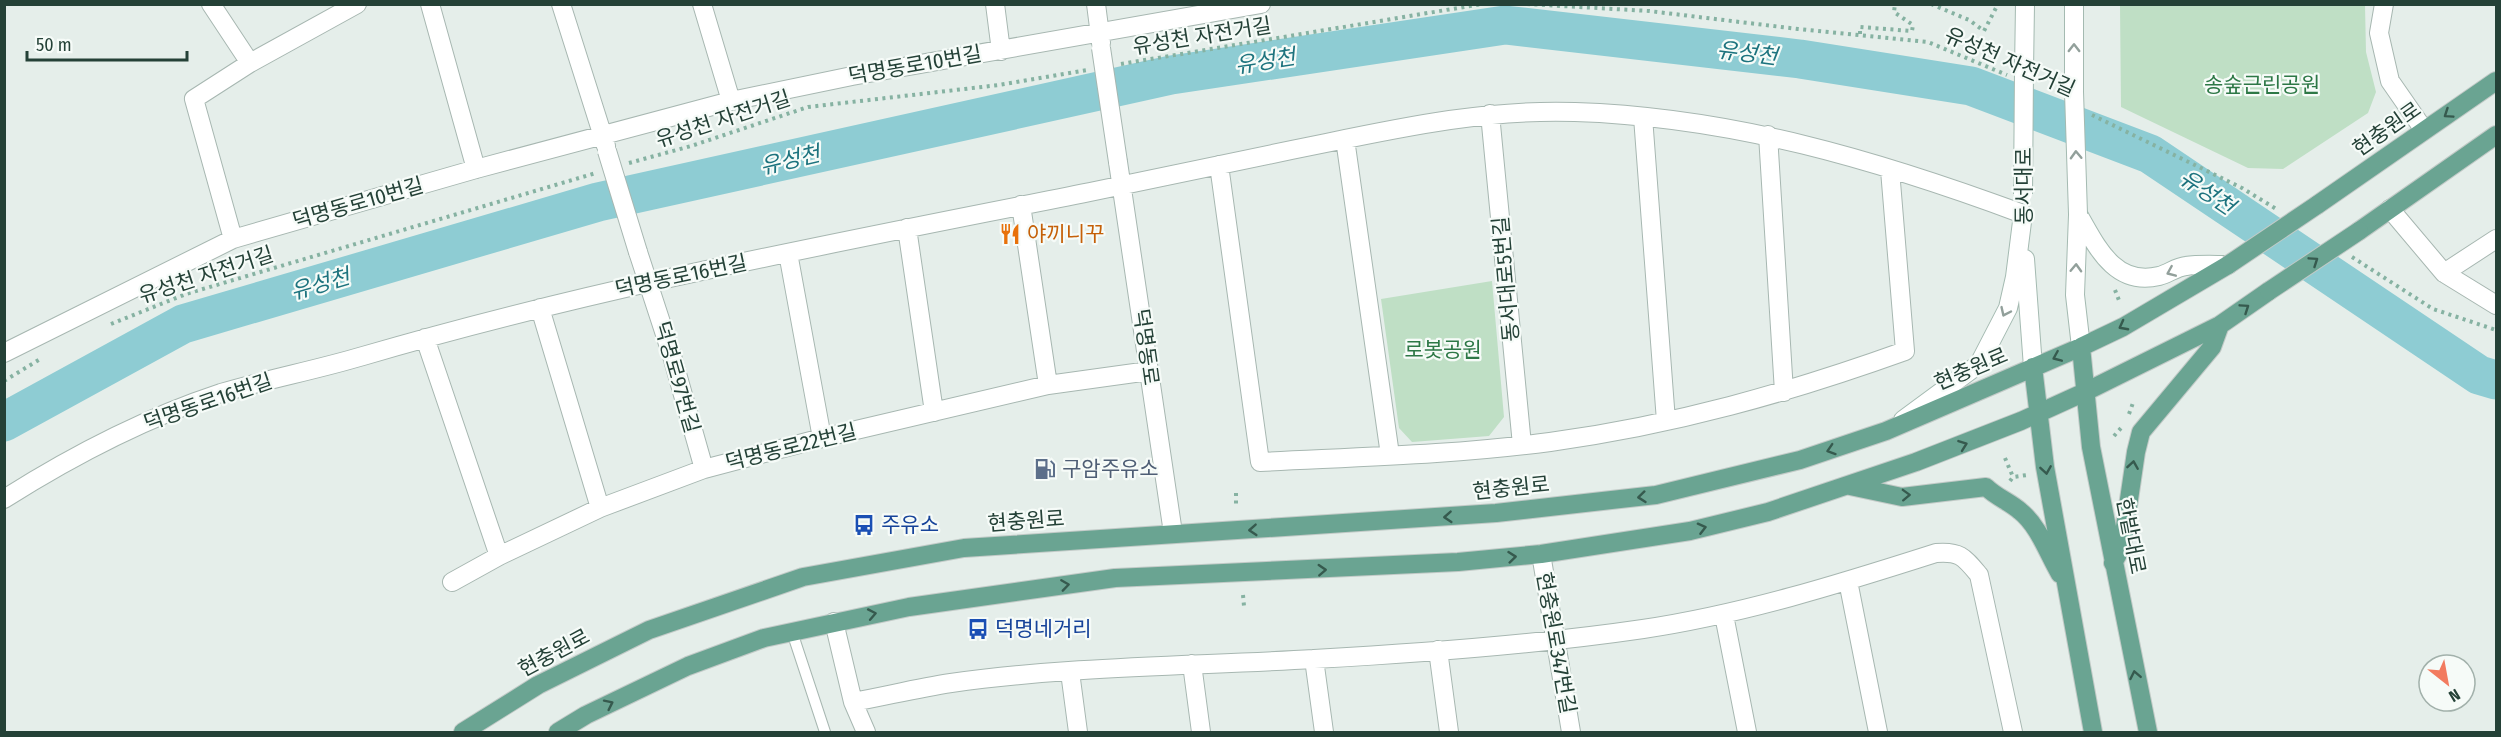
<svg xmlns="http://www.w3.org/2000/svg" width="2501" height="737" font-family="'Fira Sans Condensed','Noto Sans KR',sans-serif">
<style>
.green{fill:#bfdfc5}
.lines{fill:none;stroke-linecap:round;stroke-linejoin:round}
.river{stroke:#8eccd3;stroke-width:39}
.lane-casing{stroke:#a7b7b1;stroke-width:12}
.street-casing{stroke:#a7b7b1;stroke-width:20}
.secondary-casing{stroke:#a4bab1;stroke-width:20}
.primary-casing{stroke:#c2cac7;stroke-width:20}
.path{stroke:#86b2a2;stroke-width:4;stroke-dasharray:3 4.5;stroke-linecap:butt}
.lane{stroke:#fff;stroke-width:10}
.street{stroke:#fff;stroke-width:18}
.secondary{stroke:#fff;stroke-width:18}
.primary{stroke:#6aa492;stroke-width:18}
.street-bridge-casing{stroke:#a7b7b1;stroke-width:20;stroke-linecap:butt}
.secondary-bridge-casing{stroke:#a4bab1;stroke-width:20;stroke-linecap:butt}
.primary-bridge-casing{stroke:#c2cac7;stroke-width:20;stroke-linecap:butt}
.street-bridge{stroke:#fff;stroke-width:18}
.secondary-bridge{stroke:#fff;stroke-width:18}
.primary-bridge{stroke:#6aa492;stroke-width:18}
.oneway{stroke:#92a09b}
.oneway2{stroke:#365a4e}
.labels{text-anchor:middle;dominant-baseline:central;stroke-width:4.5;stroke-linejoin:round;paint-order:stroke}
.street-label{font-size:21px;fill:#244137;stroke:#f6fbf8}
.park-label{font-size:21px;fill:#2d7846;stroke:#f6fbf8}
.food-label{font-size:21px;fill:#c56008;stroke:#f6fbf8;text-anchor:start}
.service-label{font-size:21px;fill:#4e5e75;stroke:#f6fbf8;text-anchor:start}
.transit-label{font-size:21px;fill:#164399;stroke:#f6fbf8;text-anchor:start}
.water-label{font-size:22px;font-style:italic;fill:#1d737e;stroke:#f6fbf8}
</style>
<rect width="100%" height="100%" fill="#e5eeea"/>
<path class="green" d="M2120 5H2365L2366 52 2376 92 2368 113 2283 169 2248 168 2121 107Z
M1492 281 1504 417 1489 436 1412 442 1399 428 1381 299Z"/>
<g class="lines">
<path class="river" d="M4 422 183 324 598 202 1171 75 1505 25 1800 59 1971 86 2150 154 2479 375 2496 380"/>
<defs>
<path id="lane" d="M792 632 825 732"/>
<path id="street" d="M211 4 250 63
M430 4 476 169
M561 4 606 146
M702 4 731 101
M995 4 1001 51
M1096 4 1101 43
M2384 4 2379 33 2390 81 2424 130
M1490 114 1522 445
M1643 117 1666 421
M1768 135 1784 392
M1345 139 1390 455
M1118 162 1173 533
M1219 165 1260 462C1357 457 1454 455 1550 442 1674 425 1788 393 1905 351L1890 170
M1021 205 1048 385
M2390 209 2444 273 2496 305
M907 228 934 412
M233 239 194 99 250 63 357 4
M638 252 672 356 704 469
M788 253 822 438
M2444 273 2496 239
M540 308 600 508
M425 338 499 556
M4 353 233 239 476 169 731 101 852 76 1261 4
M4 499C72 456 145 418 221 393 268 379 316 370 363 356 601 286 846 241 1090 192 1168 176 1247 159 1326 143 1408 126 1491 109 1575 112 1732 117 1877 160 2023 214
M1541 554 1571 732
M1848 581 1878 732
M452 582 499 556 600 508 704 469 822 438 1048 385 1149 371
M1724 615 1747 732
M834 622 853 702 866 732
M1438 650 1449 732
M1314 659 1324 732
M1192 664 1201 732
M1070 672 1078 732
M853 702C886 696 918 688 951 683 1071 666 1193 666 1314 659 1423 653 1534 645 1643 629 1743 614 1839 584 1936 553 1960 551 1964 557 1979 575L2013 732"/>
<path id="secondary" d="M2074 4V92
M2024 71 2025 4
M2078 214C2096 245 2114 287 2159 276 2168 274 2176 267 2186 266 2199 264 2214 265 2228 265
M2078 215 2075 295 2081 347
M2025 259 2033 367
M1903 420 1979 364 2008 308 2015 277 2023 214"/>
<path id="primary" d="M2317 205 2496 81
M2359 231 2496 135
M2081 347 2091 447 2148 732
M2033 367 2045 467 2093 732
M1850 486 1902 497 1986 487C1996 497 2010 502 2020 511 2039 526 2048 554 2060 574
M2113 563 2122 547 2136 452 2141 432 2212 347 2220 325
M463 732 538 685 649 630 803 577 964 548 1496 513 1656 495 1800 460 1886 431 2081 347 2123 327 2228 265
M558 732 586 715 688 666 764 638 909 607 1115 578 1458 562 1541 554 1690 531 1768 512 1916 462 2021 421 2085 392 2220 325 2269 291"/>
</defs>
<use href="#lane" class="lane-casing"/>
<use href="#street" class="street-casing"/>
<use href="#secondary" class="secondary-casing"/>
<use href="#primary" class="primary-casing"/>
<path class="path" d="M1527 4 1649 11 1798 29 1928 42 2007 75
M1931 4 1969 20 1984 31 1998 4
M1860 34V27L1912 31 1913 25 1894 12 1895 4
M1121 64 1482 4
M2092 115 2242 188 2278 210
M629 163 691 146 808 107 999 85 1087 70
M2352 257 2433 309 2496 330
M2115 290 2120 303
M111 324 186 294 596 173
M4 381 42 358
M2129 414 2134 400
M2114 436 2121 428
M2005 458 2013 477
M2010 481 2013 477 2027 475
M1236 493V505
M1243 595 1244 606"/>
<use href="#lane" class="lane"/>
<use href="#street" class="street"/>
<use href="#secondary" class="secondary"/>
<use href="#primary" class="primary"/>
<defs>
<path id="street-bridge" d="M1101 48 1118 162
M607 151 638 252"/>
<path id="secondary-bridge" d="M2074 92 2078 214
M2023 194 2024 71"/>
<path id="primary-bridge" d="M2228 265 2317 205
M2269 291 2359 231"/>
</defs>
<use href="#street-bridge" class="street-bridge-casing"/>
<use href="#secondary-bridge" class="secondary-bridge-casing"/>
<use href="#primary-bridge" class="primary-bridge-casing"/>
<use href="#street-bridge" class="street-bridge"/>
<use href="#secondary-bridge" class="secondary-bridge"/>
<use href="#primary-bridge" class="primary-bridge"/>
</g>
<defs><path id="oneway-chevron" d="M-2-3.5L2.5 0L-2 3.5" fill="none" stroke-width="1.6" stroke-linecap="round" stroke-linejoin="round" transform="scale(1.5)"/></defs>
<g class="oneway">
<use href="#oneway-chevron" transform="translate(2074 48) rotate(-90)"/>
<use href="#oneway-chevron" transform="translate(2076 155) rotate(-92)"/>
<use href="#oneway-chevron" transform="translate(2076 268) rotate(-88)"/>
<use href="#oneway-chevron" transform="translate(2171 272) rotate(157)"/>
<use href="#oneway-chevron" transform="translate(2005 312) rotate(115)"/>
</g>
<g class="oneway2">
<use href="#oneway-chevron" transform="translate(2448 114) rotate(146)"/>
<use href="#oneway-chevron" transform="translate(2314 261) rotate(-34)"/>
<use href="#oneway-chevron" transform="translate(2245 308) rotate(-34)"/>
<use href="#oneway-chevron" transform="translate(2123 326) rotate(152)"/>
<use href="#oneway-chevron" transform="translate(2057 357) rotate(157)"/>
<use href="#oneway-chevron" transform="translate(1963 445) rotate(-20)"/>
<use href="#oneway-chevron" transform="translate(1831 450) rotate(162)"/>
<use href="#oneway-chevron" transform="translate(2133 465) rotate(-81)"/>
<use href="#oneway-chevron" transform="translate(2046 470) rotate(81)"/>
<use href="#oneway-chevron" transform="translate(1906 495) rotate(-2)"/>
<use href="#oneway-chevron" transform="translate(1642 497) rotate(174)"/>
<use href="#oneway-chevron" transform="translate(1448 517) rotate(176)"/>
<use href="#oneway-chevron" transform="translate(1702 528) rotate(-14)"/>
<use href="#oneway-chevron" transform="translate(1253 530) rotate(176)"/>
<use href="#oneway-chevron" transform="translate(1512 557) rotate(-6)"/>
<use href="#oneway-chevron" transform="translate(1322 570) rotate(-3)"/>
<use href="#oneway-chevron" transform="translate(1065 585) rotate(-8)"/>
<use href="#oneway-chevron" transform="translate(872 614) rotate(-11)"/>
<use href="#oneway-chevron" transform="translate(2135 675) rotate(-101)"/>
<use href="#oneway-chevron" transform="translate(609 704) rotate(-26)"/>
</g>
<defs>
<symbol id="restaurant-bare" viewBox="-9 -9 18 18"><path d="M-5-6h1v4h1v-4h1v4h1v-4h1v5L-1.5 .5V6h-2V.5L-5-1ZM5-6V6H3V1.5H1.5Q1.5-4 5-6Z" fill="#e8710a" stroke="#f6fbf8" stroke-width="2.5" paint-order="stroke"/></symbol>
<symbol id="fuel-bare" viewBox="-9 -9 18 18"><path d="M-5.5-6h7V0h2V4h1.3V-2.5L3-4.5l.8-.8L6-3V5H2.5V1h-1V6h-7ZM-4.2-4.7v3.2H.2V-4.7Z" fill="#5c6f8a" stroke="#f6fbf8" stroke-width="2.5" paint-order="stroke"/></symbol>
<symbol id="bus-bare" viewBox="-9 -9 18 18"><path d="M-5-6H5V4H4V6H2V4H-2V6H-4V4H-5ZM-3.5-4V0h7V-4ZM-3.5 1.2v1.5H-2V1.2ZM2 1.2v1.5H3.5V1.2Z" fill="#1a4fb4" stroke="#f6fbf8" stroke-width="2.5" paint-order="stroke"/></symbol>
</defs>
<g fill-rule="evenodd">
<use href="#restaurant-bare" x="995" y="219" width="30" height="30"/>
<use href="#fuel-bare" x="1030" y="454" width="30" height="30"/>
<use href="#bus-bare" x="849" y="510" width="30" height="30"/>
<use href="#bus-bare" x="963" y="614" width="30" height="30"/>
</g>
<g class="labels">
<g class="street-label">
<text transform="translate(1202 36) rotate(-9)">유성천 자전거길</text>
<text transform="translate(2010 62) rotate(24)">유성천 자전거길</text>
<text transform="translate(915 65) rotate(-10)">덕명동로10번길</text>
<text transform="translate(723 119) rotate(-18)">유성천 자전거길</text>
<text transform="translate(2387 129) rotate(-35)">현충원로</text>
<text transform="translate(2024 186) rotate(-90)">동서대로</text>
<text transform="translate(358 203) rotate(-16)">덕명동로10번길</text>
<text transform="translate(206 275) rotate(-18)">유성천 자전거길</text>
<text transform="translate(681 276) rotate(-12)">덕명동로16번길</text>
<text transform="translate(1506 279) rotate(-95)">동서대로5번길</text>
<text transform="translate(1146 347) rotate(82)">덕명동로</text>
<text transform="translate(1971 369) rotate(-23)">현충원로</text>
<text transform="translate(677 377) rotate(74)">덕명로97번길</text>
<text transform="translate(208 402) rotate(-19)">덕명동로16번길</text>
<text transform="translate(791 447) rotate(-14)">덕명동로22번길</text>
<text transform="translate(1511 488) rotate(-6)">현충원로</text>
<text transform="translate(1026 521) rotate(-4)">현충원로</text>
<text transform="translate(2131 536) rotate(79)">한밭대로</text>
<text transform="translate(1556 643) rotate(80)">현충원로347번길</text>
<text transform="translate(554 653) rotate(-28)">현충원로</text>
</g>
<g class="park-label">
<text x="2262" y="85">송숲근린공원</text>
<text x="1443" y="350">로봇공원</text>
</g>
<g class="food-label">
<text x="1027" y="234">야끼니꾸</text>
</g>
<g class="service-label">
<text x="1062" y="469">구암주유소</text>
</g>
<g class="transit-label">
<text x="881" y="525">주유소</text>
<text x="995" y="629">덕명네거리</text>
</g>
<g class="water-label">
<text transform="translate(1747 53) rotate(7)">유성천</text>
<text transform="translate(1265 61) rotate(-9)">유성천</text>
<text transform="translate(790 160) rotate(-13)">유성천</text>
<text transform="translate(2207 192) rotate(34)">유성천</text>
<text transform="translate(320 284) rotate(-16)">유성천</text>
</g>
</g>
<rect width="2501" height="737" fill="none" stroke="#244137" stroke-width="12"/>
<g transform="translate(2447 683) rotate(149)"><circle r="28" fill="#f6fbf8" stroke="#a2b1ab" stroke-width="1.5"/>
<path d="M0-4.5L10 22L0 15L-10 22Z" fill="#f27b5f"/>
<text y="-9" font-size="16" font-weight="bold" text-anchor="middle" fill="#244137">N</text>
</g>
<path d="M27 51v9h160v-9" fill="none" stroke="#244137" stroke-width="3"/>
<text x="36" y="51" font-size="18" fill="#244137" stroke="#f6fbf8" stroke-width="4.5" paint-order="stroke">50 m</text>
</svg>
